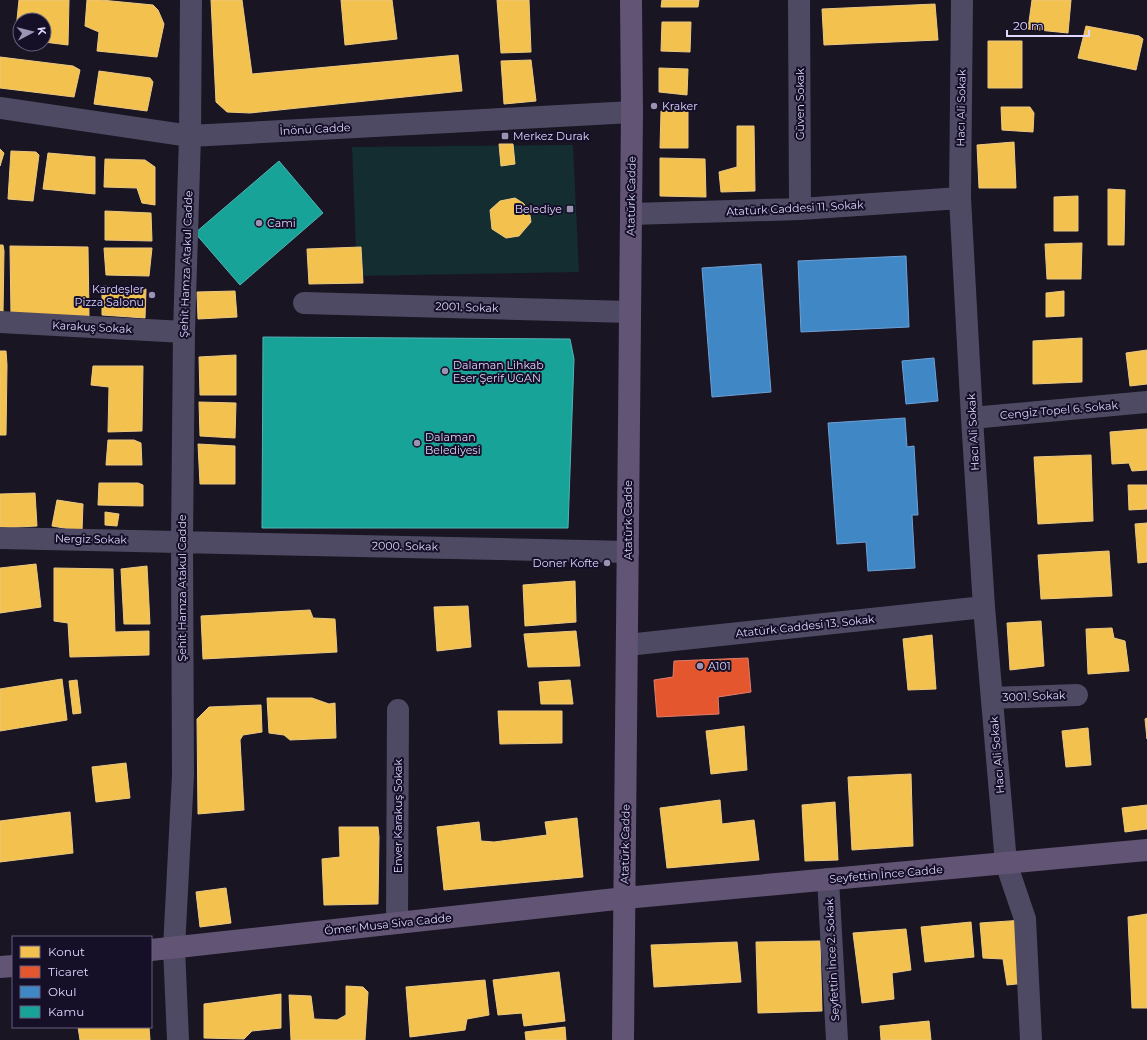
<svg xmlns="http://www.w3.org/2000/svg" width="1147" height="1040" font-family="Montserrat,sans-serif">
<style>
.green{fill:#132d30}
.homes{fill:#f2c14e;stroke:#ecc883}
.shops{fill:#e4572e;stroke:#e27d6d}
.schools{fill:#3f88c5;stroke:#6fa0d6}
.public{fill:#17a398;stroke:#53b3b7}
.lines{fill:none;stroke-linecap:round;stroke-linejoin:round}
.minor{stroke:#4e4a63;stroke-width:22}
.major{stroke:#625474;stroke-width:22}
.poi-dot{fill:#9a93b2;stroke:#160f28;stroke-width:1.5}
.labels{text-anchor:middle;dominant-baseline:central;stroke-width:4;stroke-linejoin:round;paint-order:stroke}
.street-label{font-size:11px;fill:#dfd7ff;stroke:#160f28}
.poi-label{font-size:11px;fill:#dfd7ff;stroke:#160f28;text-anchor:start}
</style>
<rect width="100%" height="100%" fill="#191522"/>
<path class="green" d="M573 145 579 272 357 276 352 147Z"/>
<path class="homes" d="M19 0H69L68 45 44 42V20H20V39H15Z
M87 0H101L153 5 158 10 164 24 157 57 97 51 99 32 85 26Z
M211 0H242L252 74 458 55 462 91 250 113 227 112 216 102Z
M341 0H392L397 39 345 45Z
M497 0H529L531 52 501 53Z
M662 0H699L698 7H661Z
M1032 0H1071L1068 33 1028 29Z
M935 4 938 40 824 45 822 9Z
M662 22H691L690 52 661 51Z
M1086 26 1139 36 1143 39 1136 70 1078 58Z
M988 41H1022V88H988Z
M0 57 73 66 80 70 74 97 0 88Z
M531 60 536 101 504 104 501 61Z
M659 68 688 69 687 95 659 92Z
M99 71 150 78 153 82 147 111 94 104Z
M1001 107H1030L1034 113 1033 132 1002 130Z
M661 111H688V148H660Z
M737 126H754L755 191 721 192 719 172 737 167Z
M1014 142 1016 188H979L977 145Z
M499 144H513L515 164 501 166Z
M0 149 4 153 0 166Z
M11 151 36 152 39 155 33 201 8 199Z
M48 153 95 157V194L43 189Z
M660 158 705 159 706 197 660 196Z
M105 159 145 160 155 167V205L142 203 137 188 104 187Z
M1108 189 1125 190 1124 245H1108Z
M1078 196V231H1054V197Z
M515 198 523 203 529 209 531 222 519 236 506 238 492 229 490 210 500 201Z
M105 211 151 213 152 241 105 240Z
M1082 243 1081 279H1047L1045 244Z
M0 245H3L4 251 3 314H0Z
M10 246 88 247 89 316 11 315Z
M361 247 363 283 309 284 307 249Z
M104 248H152L149 276 106 275Z
M102 286 146 289 145 318 102 315Z
M235 291 237 317 198 319 197 292Z
M1064 291V316L1046 317V293Z
M1082 338V382L1033 384V341Z
M1147 350V384L1130 386 1126 353Z
M0 351H6L7 365 6 435H0Z
M236 355V395H200L199 357Z
M93 366H143L142 431 108 432 109 387 91 385Z
M199 402 236 403 235 438 200 436Z
M1147 429V470L1132 471 1129 463 1112 464 1110 432Z
M108 440H134L141 443 142 465H106Z
M198 444 235 446V484H200Z
M1091 455 1093 521 1038 524 1034 457Z
M99 483H138L143 485V506L98 505Z
M1128 485H1147V509L1129 510Z
M35 493 37 526 0 528V494Z
M57 500 83 504 82 531 52 526Z
M105 512 119 514 117 526 105 525Z
M1147 523V562L1138 563 1135 524Z
M1109 551 1112 596 1041 599 1038 555Z
M36 564 41 607 0 613V568Z
M147 566 150 624H124L121 569Z
M54 568 113 569 115 632 149 631V655L70 657 68 623 54 621Z
M575 581 576 622 525 626 523 585Z
M468 606 471 647 437 651 434 607Z
M310 610 313 618 335 619 337 652 203 659 201 616Z
M1041 621 1044 666 1010 670 1007 623Z
M1112 628 1114 638 1125 641 1129 671 1088 674 1086 629Z
M576 631 580 666 528 667 524 634Z
M932 635 936 689 908 690 903 639Z
M62 679 67 720 0 731V689Z
M77 680 81 713 73 714 69 681Z
M570 680 573 704H541L539 682Z
M267 698H312L329 704 335 703 336 738 290 740 284 735 269 733Z
M261 705 262 732 243 735 240 740 244 810 198 814 197 719 209 707Z
M498 711H562V743L500 744Z
M1147 718V739L1145 719Z
M744 726 747 770 711 774 706 731Z
M1088 728 1091 765 1066 767 1062 731Z
M126 763 130 798 96 802 92 767Z
M911 774 913 846 852 850 848 777Z
M720 800 722 824 754 820 759 860 667 868 660 808Z
M835 802 838 860 805 861 802 805Z
M1147 805V829L1125 832 1122 808Z
M70 812 73 853 0 862V821Z
M577 818 583 877 444 890 437 827 479 822 481 841 494 842 547 835 545 822Z
M339 827H378L379 837 378 904 324 905 322 859 340 857Z
M226 888 231 923 200 927 196 892Z
M1147 914V1008H1132L1128 917Z
M1024 920 1026 983 1007 985 1003 959 983 958 980 923Z
M971 922 974 957 925 962 921 927Z
M906 929 911 970 892 973 894 999 862 1003 853 933Z
M820 941 822 1011 758 1013 756 942Z
M737 942 741 982 654 987 651 945Z
M559 972 565 1021 524 1026 522 1013 498 1015 493 980Z
M485 980 489 1015 467 1019 465 1030 410 1037 406 987Z
M346 986 363 987 368 992 365 1040H291L289 995 311 996 314 1019 337 1020 346 1015Z
M281 994V1028L252 1031 244 1039 204 1038V1004Z
M929 1021 931 1040H881L880 1026Z
M78 1027H149L150 1040H80Z
M565 1027 566 1040H526L525 1032Z"/>
<path class="shops" d="M748 658 751 692 718 697 719 714 657 717 654 680 673 677 674 661Z"/>
<path class="schools" d="M906 256 909 327 801 332 798 261Z
M761 264 771 392 712 397 702 268Z
M934 358 938 401 906 404 902 361Z
M905 418 907 447 914 446 918 515H912L915 568 868 571 866 542 837 544 828 423Z"/>
<path class="public" d="M279 161 323 213 240 285 195 233Z
M263 337 570 339 574 359 568 528H262Z"/>
<g class="lines">
<path class="minor" d="M799 0 800 209
M962 0 960 198 972 418 984 607 1006 863 1025 919 1031 1040
M0 108 190 136 632 112
M631 214 800 209 960 198
M304 303 630 312
M0 322 184 332
M972 418 1147 402
M0 538 628 552
M627 645 984 607
M992 698 1077 695
M828 879 837 1040
M397 923 398 710
M178 1040 174 948 183 775 182 541 184 332 190 136 191 0"/>
<path class="major" d="M151 950 625 898 1147 850
M0 967 13 966
M623 1040 632 112 631 0"/>
</g>
<g class="poi-dot">
<circle cx="654" cy="106" r="4"/>
<rect x="501" y="132" width="8" height="8" rx="2"/>
<rect x="566" y="205" width="8" height="8" rx="2"/>
<circle cx="259" cy="223" r="4"/>
<circle cx="152" cy="295" r="4"/>
<circle cx="445" cy="371" r="4"/>
<circle cx="417" cy="443" r="4"/>
<circle cx="607" cy="563" r="4"/>
<circle cx="700" cy="666" r="4"/>
</g>
<g class="labels">
<g class="street-label">
<text transform="translate(800 104) rotate(-90)">Güven Sokak</text>
<text transform="translate(961 108) rotate(-89)">Hacı Ali Sokak</text>
<text transform="translate(315 129) rotate(-3)">İnönü Cadde</text>
<text transform="translate(631 196) rotate(-89)">Atatürk Cadde</text>
<text transform="translate(795 208) rotate(-3)">Atatürk Caddesi 11. Sokak</text>
<text transform="translate(186 264) rotate(-88)">Şehit Hamza Atakul Cadde</text>
<text transform="translate(467 307) rotate(2)">2001. Sokak</text>
<text transform="translate(92 327) rotate(3)">Karakuş Sokak</text>
<text transform="translate(1059 410) rotate(-5)">Cengiz Topel 6. Sokak</text>
<text transform="translate(973 432) rotate(-93)">Hacı Ali Sokak</text>
<text transform="translate(628 520) rotate(-90)">Atatürk Cadde</text>
<text transform="translate(91 539) rotate(1)">Nergiz Sokak</text>
<text transform="translate(405 546) rotate(1)">2000. Sokak</text>
<text transform="translate(182 588) rotate(-90)">Şehit Hamza Atakul Cadde</text>
<text transform="translate(805 626) rotate(-6)">Atatürk Caddesi 13. Sokak</text>
<text transform="translate(1034 696) rotate(-2)">3001. Sokak</text>
<text transform="translate(997 755) rotate(-95)">Hacı Ali Sokak</text>
<text transform="translate(398 816) rotate(-90)">Enver Karakuş Sokak</text>
<text transform="translate(625 844) rotate(-89)">Atatürk Cadde</text>
<text transform="translate(886 874) rotate(-5)">Seyfettin İnce Cadde</text>
<text transform="translate(388 924) rotate(-6)">Ömer Musa Siva Cadde</text>
<text transform="translate(832 960) rotate(-93)">Seyfettin İnce 2. Sokak</text>
</g>
<g class="poi-label">
<text x="662" y="106">Kraker</text>
<text x="513" y="136">Merkez Durak</text>
<text x="562" y="209" text-anchor="end">Belediye</text>
<text x="267" y="223">Cami</text>
<text x="144" y="289" text-anchor="end">Kardeşler<tspan x="144" dy="13">Pizza Salonu</tspan></text>
<text x="453" y="365">Dalaman Lihkab<tspan x="453" dy="13">Eser Şerif UGAN</tspan></text>
<text x="425" y="437">Dalaman<tspan x="425" dy="13">Belediyesi</tspan></text>
<text x="599" y="563" text-anchor="end">Doner Kofte</text>
<text x="708" y="666">A101</text>
</g>
</g>
<rect x="12" y="936" width="140" height="92" fill="#160f28" stroke="#665f7e"/>
<rect x="20" y="946" width="20" height="12" fill="#f2c14e" stroke="#665f7e"/>
<text x="48" y="956" font-size="12" fill="#dfd7ff">Konut</text>
<rect x="20" y="966" width="20" height="12" fill="#e4572e" stroke="#665f7e"/>
<text x="48" y="976" font-size="12" fill="#dfd7ff">Ticaret</text>
<rect x="20" y="986" width="20" height="12" fill="#3f88c5" stroke="#665f7e"/>
<text x="48" y="996" font-size="12" fill="#dfd7ff">Okul</text>
<rect x="20" y="1006" width="20" height="12" fill="#17a398" stroke="#665f7e"/>
<text x="48" y="1016" font-size="12" fill="#dfd7ff">Kamu</text>
<g transform="translate(32 32) rotate(83)"><circle r="19" fill="#160f28" stroke="#665f7e"/>
<path d="M0-3L7 15L0 10L-7 15Z" fill="#9a93b2"/>
<text y="-6" font-size="11" font-weight="bold" text-anchor="middle" fill="#dfd7ff">K</text>
</g>
<path d="M1007 30v6h82v-6" fill="none" stroke="#dfd7ff" stroke-width="2"/>
<text x="1013" y="30" font-size="12" fill="#dfd7ff" stroke="#160f28" stroke-width="3" paint-order="stroke">20 m</text>
</svg>
